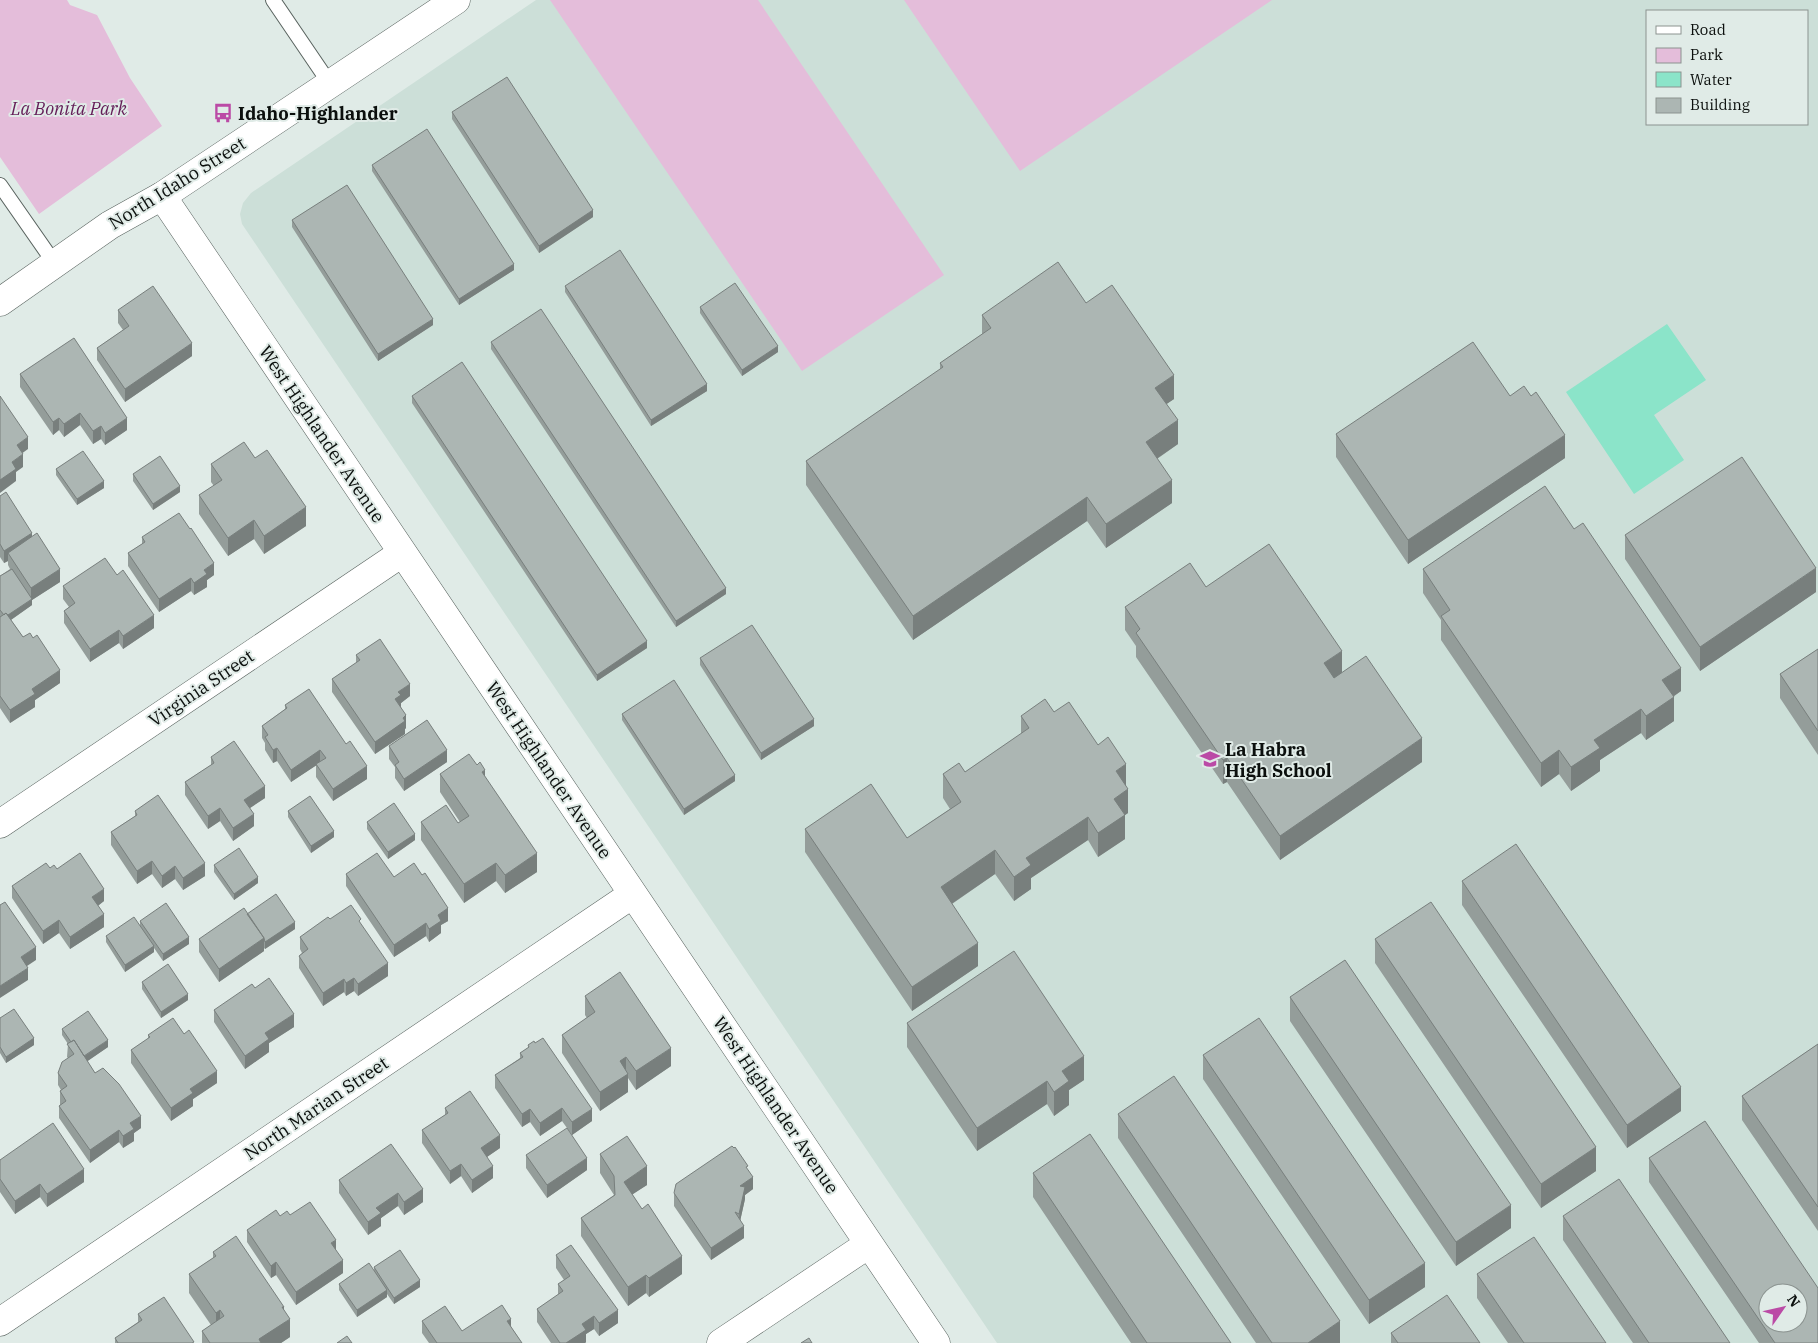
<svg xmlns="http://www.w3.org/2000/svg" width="1818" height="1343" font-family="'IBM Plex Serif',serif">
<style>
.built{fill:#ccdfd8;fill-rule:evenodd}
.green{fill:#e4bdda}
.water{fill:#8be4c9}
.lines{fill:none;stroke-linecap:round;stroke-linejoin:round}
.lane-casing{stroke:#59635f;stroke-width:16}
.street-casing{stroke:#59635f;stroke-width:29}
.secondary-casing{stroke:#59635f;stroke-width:29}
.lane{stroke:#fff;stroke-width:14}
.street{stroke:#fff;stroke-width:28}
.secondary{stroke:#fff;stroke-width:28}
.wall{fill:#949d9a}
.shaded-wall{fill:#787f7d}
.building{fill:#acb6b3;stroke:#787f7d;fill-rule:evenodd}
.labels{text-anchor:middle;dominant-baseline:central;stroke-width:4;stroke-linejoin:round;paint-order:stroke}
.park-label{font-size:18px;font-style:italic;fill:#641d58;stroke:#e0ebe7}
.poi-label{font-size:18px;font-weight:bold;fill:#0b0f0d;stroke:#e0ebe7;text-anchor:start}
.street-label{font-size:18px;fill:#0b0f0d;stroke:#e0ebe7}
</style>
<rect width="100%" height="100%" fill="#e0ebe7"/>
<path class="built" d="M536 0H1818V1343H997L242 224 240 214 243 203 251 193ZM1647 11H1807V124H1647ZM1768 1293H1798V1323H1768Z"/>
<path class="green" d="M0 0H67L70 5 97 15 130 78 162 126 39 214 0 157Z
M550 0H758L944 275 802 371Z
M904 0H1272L1020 171Z"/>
<path class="water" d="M1667 324 1706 380 1654 415 1684 460 1634 494 1566 392Z"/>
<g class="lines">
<defs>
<path id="lane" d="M273 0 330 84
M0 185 55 264"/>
<path id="street" d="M162 196 936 1343
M0 824 402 553
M0 1322 633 894
M721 1343 869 1244"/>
<path id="secondary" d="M0 302 110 225 162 196 456 0"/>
</defs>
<use href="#lane" class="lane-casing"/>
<use href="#street" class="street-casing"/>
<use href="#secondary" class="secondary-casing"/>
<use href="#lane" class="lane"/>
<use href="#street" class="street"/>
<use href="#secondary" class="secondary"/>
</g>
<path class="wall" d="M452 112 593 217 539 253 452 119Z
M372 165 514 270 459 305 372 171Z
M292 220 433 325 378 361 292 227Z
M565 286 707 391 651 426 565 292Z
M1086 303 1174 399 1166 404 1178 444 1157 459 1172 503 1106 548 1087 521 913 640 806 485V461L940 370V363L982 334V315Z
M700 307 778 352 742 376 700 313Z
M118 310 192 356 125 402 97 360V348L123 330 118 323Z
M491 342 726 594 676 627 491 349Z
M20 374 127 430 105 445 101 439 93 444 80 425 64 437 59 430 53 435 20 387Z
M412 396 647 648 597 681 412 403Z
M1510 396H1531L1565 458 1408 564 1336 457V434Z
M255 458 306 526 264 554 254 539 228 556 199 514V495L214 486 211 482V464Z
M56 469 104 488 77 505 56 475Z
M133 474 180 492 153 510 133 481Z
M0 496 32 537 60 582 32 600V605L11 620 23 637 60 683 35 700V707L10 723 0 708V576L10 569 8 565V561L4 563 0 557Z
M1625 535 1816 592 1700 671 1625 559Z
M142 537 214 575 207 580V587L194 595 191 591 159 612 128 566V553L142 544Z
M1423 569 1681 691 1673 697 1674 721 1646 740 1641 733 1600 760V771L1571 791 1559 774 1541 787 1441 640V620L1423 593Z
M63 586 154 628 123 649 119 643 90 662 64 623V611L69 607 63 599Z
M1206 587 1342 673 1422 762 1280 860 1227 782 1223 784 1136 657V646L1125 630V607Z
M1818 649V755L1780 698V674Z
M356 655 410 696 401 703V707L406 728 405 729V734L375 754 332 692V679L356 663Z
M700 658 814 726 761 760 700 665Z
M285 705 367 779 333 801 316 777V765L291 782 277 761 273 763 265 750V743L262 738V726L285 709Z
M1054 712 1126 787 1128 813 1125 815V839L1098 857 1088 840 1031 878V889L1014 901 995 874 952 904 978 966 912 1011 805 852V829L907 838 950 809 943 798V774L965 772 1021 734V716Z
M622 714 735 781 684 815 622 720Z
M389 746 447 762 404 791 395 778V767L389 759Z
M211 757 265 798 250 808 254 826 233 841 220 821 208 829 185 795V782L211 765Z
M440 774 485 777 537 872 505 893 496 881 464 903 421 840V822L458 823 460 822 440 792Z
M135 811 205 876 183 890 175 879 162 888 152 874 137 884 111 845V832L135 816Z
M288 811 334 837 311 853 288 817Z
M367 822 415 840 388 859 367 829Z
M214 865 258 883 234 900 214 872Z
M50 868 57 869 104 901 98 906 104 927 70 949 59 933 43 944 12 898V886Z
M346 874 394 877 448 921 441 925V933L429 942 426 936 394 957 346 886Z
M1462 881 1681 1111 1627 1148 1462 905Z
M247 914 295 929 265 949 264 948V951L219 982 199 952V939Z
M330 919 361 924 388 976 358 996 354 991 346 996 344 992 323 1006 299 968V956L302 953 300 949V937Z
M140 921 189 944 163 961 154 948V952L125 972 106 942V936L140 925Z
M1375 939 1596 1171 1541 1208 1375 963Z
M142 982 188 1000 161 1018 142 989Z
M255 988 294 1027 269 1043V1052L245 1069 214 1022V1010Z
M585 996 671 1066 636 1090 628 1078V1092L600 1111 562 1053V1035L587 1018 585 1015Z
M1290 997 1511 1228 1456 1266 1290 1021Z
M0 1018 34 1045 6 1063 0 1053Z
M907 1023 1084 1080 1069 1090V1105L1054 1116 1047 1104 977 1151 907 1047Z
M62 1029 108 1047 87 1061 95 1073 141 1128 134 1133V1141L123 1148 119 1142 90 1163 59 1118V1106L60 1105V1091L61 1090 58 1085V1073L68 1058 67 1057 68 1044 62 1035Z
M184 1034 217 1083 193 1099V1106L171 1121 131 1063V1050L148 1039V1035Z
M1818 1044V1231L1742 1120V1096Z
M528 1045 592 1121 572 1135 562 1121 540 1136 530 1122 522 1127 495 1088V1075L520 1058V1053L528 1048Z
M1203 1055 1425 1287 1369 1324 1203 1079Z
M445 1108 500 1148 487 1157 493 1178 472 1193 461 1176 450 1184 422 1143V1130L445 1115Z
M1118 1114 1340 1343H1256L1118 1138Z
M600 1154 647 1185 632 1194 682 1274 649 1297 646 1293 628 1306 581 1236V1218L614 1195 600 1173Z
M526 1155 587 1170 547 1198 526 1168Z
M1649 1158 1818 1343H1759L1649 1182Z
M0 1160 84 1182 47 1207 40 1197 15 1214 0 1192Z
M748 1170 753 1189 745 1195V1199L740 1221 744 1238 711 1260 674 1206V1193Z
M1033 1173 1231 1343H1131L1033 1197Z
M339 1180 423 1189V1202L404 1215 398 1206 381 1218V1226L368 1235 339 1193Z
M290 1215 336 1250 343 1273 296 1305 276 1275 271 1278 247 1242V1230Z
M1563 1216 1730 1343H1633L1563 1240Z
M213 1252 284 1310 290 1337 281 1343H202V1331L211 1325 189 1293V1274L213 1258Z
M556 1255 618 1323 599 1336 594 1329 586 1334V1342L585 1343H551L537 1322V1309L558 1295V1284L564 1280 556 1268Z
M374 1267 420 1287 394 1304 387 1294V1297L357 1317 339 1290V1284L374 1270Z
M1477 1274 1606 1343H1508L1477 1298Z
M138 1314 194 1343H115V1338L138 1322Z
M422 1321 462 1331 511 1327 522 1343H429L422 1333Z
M1391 1333 1480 1343H1391Z"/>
<path class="shaded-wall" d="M593 210V217L539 253V246Z
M514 264V270L459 305V299Z
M433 319V325L378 361V354Z
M192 343V356L125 402V389Z
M778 346V352L742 376V370Z
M1174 375V399L1155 412V388Z
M707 384V391L651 426V420Z
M80 413V425L64 437V424Z
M59 418V430L53 435V422Z
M127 418V430L105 445V433Z
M1178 420V444L1146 466V442Z
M101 426V439L93 444V431Z
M1565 435V458L1408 564V540Z
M28 437V449L17 457V445Z
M23 454V467L16 472V481L0 493V480L12 462Z
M1172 480V503L1106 548V524Z
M104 481V488L77 505V499Z
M180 486V492L153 510V504Z
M1087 497V521L913 640V616Z
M306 507V526L264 554V536Z
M254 520V539L228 556V538Z
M32 533V546L8 553V561L4 563V551Z
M214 563V575L207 580V587L194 595V583L204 570Z
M1816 568V592L1700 671V647Z
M60 569V582L32 600V605L5 624V617L31 600V588Z
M191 578V591L159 612V599Z
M726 588V594L676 627V621Z
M154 615V628L123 649V636Z
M119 630V643L90 662V649Z
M647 641V648L597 681V675Z
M1342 651V675L1324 687V663Z
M1681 668V691L1662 704V680Z
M60 670V683L35 700V707L10 723V710L32 689Z
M410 684V696L401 703V708L395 699 398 692Z
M1674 697V721L1646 740V716Z
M1641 709V733L1600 760V771L1571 791V767L1594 740Z
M406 715V728L405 729V734L375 754V742Z
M814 719V726L761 760V753Z
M1422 738V762L1280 860V836Z
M277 748V761L273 763V750Z
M320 750V763L291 782V770Z
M447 750V762L404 791V779Z
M1559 750V774L1541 787V763Z
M1227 758V782L1223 784V760Z
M1126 764V788L1116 771Z
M367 766V779L333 801V789Z
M485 770V789L482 772Z
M735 775V781L684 815V809Z
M265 786V798L244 812V800Z
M1128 789V813L1125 815V839L1098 857V833L1114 799Z
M220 808V821L208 829V816Z
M254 814V826L233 841V828Z
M1088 817V840L1031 878V889L1014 901V877L1026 858Z
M334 831V837L311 853V846Z
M415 834V840L388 859V852Z
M995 850V874L941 911V887Z
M537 853V872L505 893V875Z
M152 861V874L137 884V871Z
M205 863V876L183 890V878Z
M496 863V881L464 903V884Z
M175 866V879L162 888V876Z
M258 877V883L234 900V894Z
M104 889V901L92 910V897Z
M448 908V921L441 925V933L429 942V929L438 915Z
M104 914V927L70 949V937Z
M59 920V933L43 944V931Z
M295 922V929L265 949V942Z
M426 923V936L394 957V945Z
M189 937V944L163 961V954Z
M264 938V951L219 982V969Z
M978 943V966L912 1011V987Z
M154 946V952L125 972V965Z
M36 947V960L21 970V957Z
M388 963V976L358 996V984Z
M28 968V980L0 998V986Z
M354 978V991L346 996V983Z
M344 979V992L323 1006V993Z
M188 994V1000L161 1018V1012Z
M294 1014V1027L269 1043V1052L245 1069V1056L265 1033Z
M34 1038V1045L6 1063V1057Z
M108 1040V1047L82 1065V1058Z
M671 1048V1066L636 1090V1071Z
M1084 1056V1080L1069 1090V1105L1054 1116V1092L1062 1071Z
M626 1057V1075L628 1074V1092L600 1111V1092L620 1061Z
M217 1071V1083L193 1099V1106L171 1121V1108L190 1089Z
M1047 1081V1104L977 1151V1128Z
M1681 1087V1111L1627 1148V1125Z
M562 1108V1121L540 1136V1123Z
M530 1109V1122L522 1127V1114Z
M592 1109V1121L572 1135V1122Z
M141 1116V1128L134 1133V1141L123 1148V1136L130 1123Z
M119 1130V1142L90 1163V1150Z
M500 1135V1148L481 1161V1148Z
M1596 1147V1171L1541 1208V1184Z
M587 1158V1170L547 1198V1185Z
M461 1164V1176L450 1184V1171Z
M493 1166V1178L472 1193V1180Z
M647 1166V1185L624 1200V1182Z
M84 1169V1182L47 1207V1194Z
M753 1177V1189L745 1195V1199L739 1226 740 1186Z
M40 1184V1197L15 1214V1201Z
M423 1189V1202L404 1215V1202Z
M398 1193V1206L381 1218V1226L368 1235V1222L376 1208Z
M1511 1205V1228L1456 1266V1242Z
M744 1226V1238L711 1260V1248Z
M336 1240V1252L331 1243Z
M682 1256V1274L649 1297V1278Z
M343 1260V1273L296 1305V1292Z
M276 1262V1275L271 1278V1266Z
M1425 1263V1287L1369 1324V1300Z
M646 1275V1293L628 1306V1287Z
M420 1280V1287L394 1304V1298Z
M387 1290V1297L357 1317V1310Z
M282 1307H284V1323L290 1319V1337L281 1343H259V1339Z
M220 1310V1329L216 1332V1313Z
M618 1310V1323L599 1336V1323Z
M594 1316V1329L586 1334V1342L585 1343H566L582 1324Z
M511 1319V1331L507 1321Z
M1340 1321V1343H1308Z"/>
<path class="building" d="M507 77 593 210 539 246 452 112Z
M427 129 514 264 459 299 372 165Z
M347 185 433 319 378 354 292 220Z
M620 250 707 384 651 420 565 286Z
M1058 262 1086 303 1112 285 1174 375 1155 388 1178 420 1146 442 1172 480 1106 524 1087 497 913 616 806 461 943 367 940 363 991 328 982 315Z
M735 283 778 346 742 370 700 307Z
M153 286 192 343 125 389 97 348 129 326 118 310Z
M541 309 726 588 676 621 491 342Z
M74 338 127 418 105 433 101 426 93 431 80 413 64 424 59 418 53 422 20 374Z
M1473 342 1510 396 1524 386 1531 396 1536 392 1565 435 1408 540 1336 434Z
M462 362 647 641 597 675 412 396Z
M0 396 28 437 17 445 23 454 12 462 16 469 0 480Z
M244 442 255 458 267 450 306 507 264 536 254 520 228 538 199 495 222 480 211 464Z
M83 451 104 481 77 499 56 469Z
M160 456 180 486 153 504 133 474Z
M1742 457 1816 568 1700 647 1625 535Z
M1545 486 1574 529 1583 523 1681 668 1662 680 1674 697 1646 716 1641 709 1594 740 1600 748 1571 767 1559 750 1541 763 1441 616 1450 610 1423 569Z
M6 492 32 533 4 551 0 544V496Z
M179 513 190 529 191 528 214 563 204 570 207 574 194 583 191 578 159 599 128 553 145 542 142 537Z
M37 533 60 569 31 588 8 553Z
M1269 544 1342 651 1324 663 1334 678 1366 656 1422 738 1280 836 1227 758 1223 760 1136 633 1140 629 1125 607 1190 563 1206 587Z
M105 558 117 575 123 570 154 615 123 636 119 630 90 649 64 611 75 603 63 586Z
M12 569 32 599 8 615 6 613 4 615 0 610V576Z
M6 613 23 637 30 633 33 638 37 635 60 670 32 689 35 694 10 710 0 696V617Z
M752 625 814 719 761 753 700 658Z
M380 639 410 684 398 692 401 695 395 699 406 715 403 718 405 721 375 742 332 679 360 660 356 655Z
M1818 649V731L1780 674Z
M674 680 735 775 684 809 622 714Z
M309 689 346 744 350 741 367 766 333 789 316 764 326 758 320 750 291 770 277 748 273 750 265 737 268 735 262 726 287 708 285 705Z
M1045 699 1054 712 1069 702 1098 745 1108 737 1126 764 1116 771 1128 789 1114 799 1125 815 1098 833 1088 817 1026 858 1031 865 1014 877 995 850 941 887 978 943 912 987 805 829 871 784 907 838 961 802 943 774 959 763 965 772 1029 728 1021 716Z
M427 720 447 750 404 779 395 765 399 762 389 746Z
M234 741 265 786 244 800 254 814 233 828 220 808 208 816 185 782 214 763 211 757Z
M469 754 477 765 480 762 485 770 482 772 537 853 505 875 496 863 464 884 421 822 446 805 458 823 469 816 440 774Z
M158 795 205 863 183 878 175 866 162 876 152 861 137 871 111 832 137 815 135 811Z
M310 796 334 831 311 846 288 811Z
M394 803 415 834 388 852 367 822Z
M1516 844 1681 1087 1627 1125 1462 881Z
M239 848 258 877 234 894 214 865Z
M80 853 104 889 92 897 104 914 70 937 59 920 43 931 12 886 46 863 50 868 54 865 57 869Z
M377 853 394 877 414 863 422 875 425 873 448 908 438 915 441 921 429 929 426 923 394 945 346 874Z
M276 894 295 922 265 942 264 938 247 914Z
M5 902 36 947 21 957 28 968 0 986V905Z
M1431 902 1596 1147 1541 1184 1375 939Z
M166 903 189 937 163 954 140 921Z
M351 905 361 919 359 921 388 963 358 984 354 978 346 983 344 979 323 993 299 956 308 949 300 937 328 917 330 919Z
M244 908 264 938 219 969 199 939Z
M134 917 154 946 125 965 106 936Z
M1014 951 1084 1056 1062 1071 1069 1081 1054 1092 1047 1081 977 1128 907 1023Z
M1345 960 1511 1205 1456 1242 1290 997Z
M168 964 188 994 161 1012 142 982Z
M620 972 671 1048 636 1071 626 1057 620 1061 628 1074 600 1092 562 1035 595 1012 585 996Z
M269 978 294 1014 265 1033 269 1039 245 1056 214 1010 252 984 255 988Z
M14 1009 34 1038 6 1057 0 1047V1018Z
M88 1011 108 1040 84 1056 74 1040 71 1042 62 1029Z
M173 1018 184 1034 189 1030 217 1071 190 1089 193 1093 171 1108 131 1050 150 1037 148 1035Z
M1259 1018 1425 1263 1369 1300 1203 1055Z
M543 1038 592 1109 572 1122 562 1108 540 1123 530 1109 522 1114 495 1075 523 1057 520 1053 529 1047 528 1045 534 1041 535 1043Z
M74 1040 95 1073 103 1068 119 1084 141 1116 130 1123 134 1129 123 1136 119 1130 90 1150 59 1106 66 1101 60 1091 67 1086 58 1073 62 1062 74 1054 67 1044Z
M1818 1044V1207L1742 1096Z
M1174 1076 1340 1321 1308 1343H1272L1118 1114Z
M470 1091 500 1135 481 1148 493 1166 472 1180 461 1164 450 1171 422 1130 448 1113 445 1108Z
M1705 1121 1818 1288V1343H1775L1649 1158ZM1768 1293H1798V1323H1768Z
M53 1123 84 1169 47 1194 40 1184 15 1201 0 1179V1160Z
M567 1128 587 1158 547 1185 526 1155Z
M1090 1134 1231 1343H1147L1033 1173Z
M627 1136 647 1166 624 1182 642 1209 648 1204 682 1256 649 1278 646 1275 628 1287 581 1218 615 1195 614 1176 600 1154Z
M391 1144 423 1189 404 1202 398 1193 376 1208 381 1213 368 1222 339 1180Z
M732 1146 734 1148 735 1147 748 1166 746 1167 753 1177 740 1186 745 1187 739 1214 735 1212 744 1226 711 1248 674 1193 676 1184Z
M1619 1179 1730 1343H1649L1563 1216Z
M310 1202 336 1240 331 1243 343 1260 296 1292 276 1262 271 1266 247 1230 276 1210 280 1216 287 1211 290 1215Z
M236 1236 284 1307H282L290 1319 259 1339 261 1343H210L202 1331 224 1316 220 1310 216 1313 189 1274 216 1256 213 1252Z
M1534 1237 1606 1343H1524L1477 1274Z
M571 1245 618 1310 599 1323 594 1316 582 1324 586 1330 566 1343H560L537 1309 563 1291 558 1284 570 1276 556 1255Z
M400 1250 420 1280 394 1298 374 1267Z
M369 1263 387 1290 357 1310 339 1284Z
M1447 1295 1480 1343H1398L1391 1333Z
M164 1297 194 1342 192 1343H118L115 1338 142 1320 138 1314Z
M502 1305 511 1319 507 1321 522 1343H437L422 1321 445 1306 462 1331Z
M347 1336 352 1343H337Z
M809 1338 812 1343H801Z"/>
<defs>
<symbol id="bus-bare" viewBox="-9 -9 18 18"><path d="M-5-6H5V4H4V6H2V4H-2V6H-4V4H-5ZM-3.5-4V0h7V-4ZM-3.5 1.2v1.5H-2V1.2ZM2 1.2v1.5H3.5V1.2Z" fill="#bb4aa6" stroke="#e0ebe7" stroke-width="2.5" paint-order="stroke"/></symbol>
<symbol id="school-bare" viewBox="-9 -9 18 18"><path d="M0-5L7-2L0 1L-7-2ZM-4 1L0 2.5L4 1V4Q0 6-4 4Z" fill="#bb4aa6" stroke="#e0ebe7" stroke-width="2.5" paint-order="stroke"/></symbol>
</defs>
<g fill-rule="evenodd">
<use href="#bus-bare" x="209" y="99" width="28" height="28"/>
<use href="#school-bare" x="1196" y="745" width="28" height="28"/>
</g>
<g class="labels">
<g class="park-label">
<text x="69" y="108">La Bonita Park</text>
</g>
<g class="poi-label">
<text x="238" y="113">Idaho-Highlander</text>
<text x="1225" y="749">La Habra<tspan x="1225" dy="21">High School</tspan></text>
</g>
<g class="street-label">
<text transform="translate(177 183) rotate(-32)">North Idaho Street</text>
<text transform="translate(322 434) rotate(56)">West Highlander Avenue</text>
<text transform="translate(201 688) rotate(-34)">Virginia Street</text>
<text transform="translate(549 770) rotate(56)">West Highlander Avenue</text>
<text transform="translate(776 1105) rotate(56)">West Highlander Avenue</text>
<text transform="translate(316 1108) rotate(-34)">North Marian Street</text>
</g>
</g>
<rect x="1646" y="10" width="162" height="115" fill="#e0ebe7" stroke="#8b9390"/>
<rect x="1656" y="26" width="25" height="8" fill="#ffffff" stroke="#8b9390"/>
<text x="1690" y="35" font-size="15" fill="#0b0f0d">Road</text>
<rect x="1656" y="48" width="25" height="15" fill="#e4bdda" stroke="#8b9390"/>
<text x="1690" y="60" font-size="15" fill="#0b0f0d">Park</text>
<rect x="1656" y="72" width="25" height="15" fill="#8be4c9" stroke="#8b9390"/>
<text x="1690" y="85" font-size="15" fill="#0b0f0d">Water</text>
<rect x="1656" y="98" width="25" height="15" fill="#acb6b3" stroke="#8b9390"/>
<text x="1690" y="110" font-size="15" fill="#0b0f0d">Building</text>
<g transform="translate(1783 1308) rotate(56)"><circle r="24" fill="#e0ebe7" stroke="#8b9390"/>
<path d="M0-4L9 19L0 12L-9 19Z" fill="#bb4aa6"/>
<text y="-8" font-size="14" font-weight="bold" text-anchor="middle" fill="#0b0f0d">N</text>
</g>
</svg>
